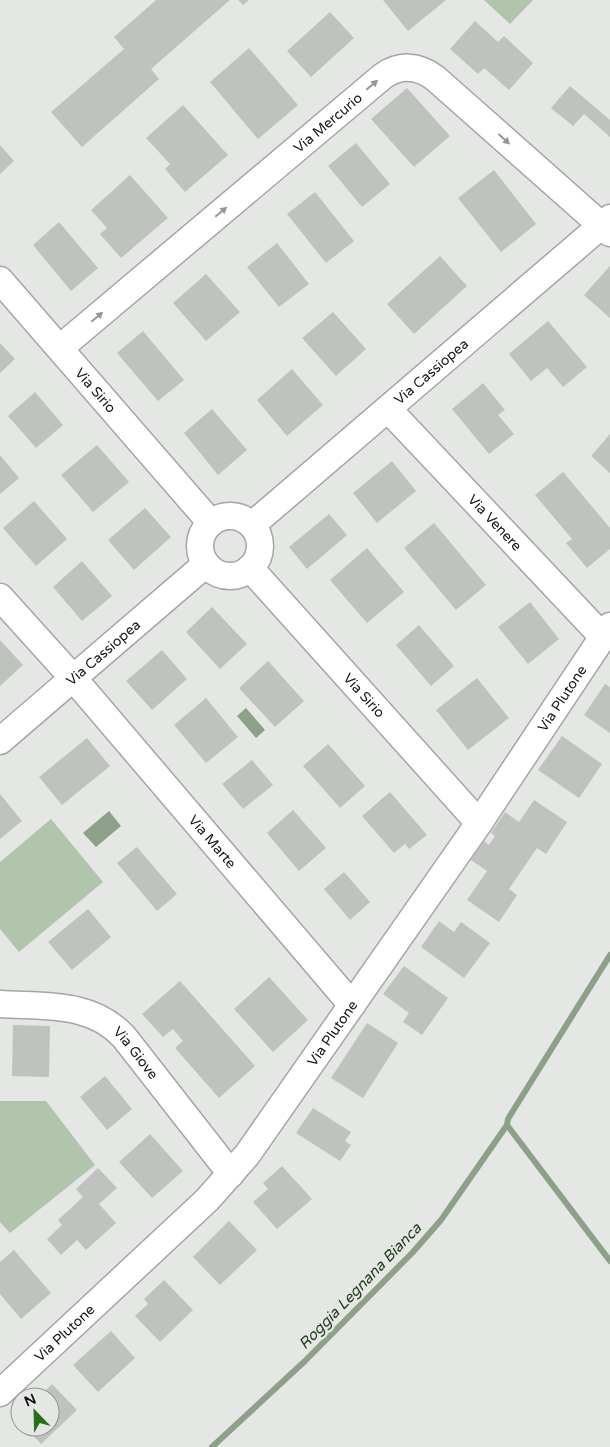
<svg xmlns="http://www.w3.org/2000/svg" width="610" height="1447" font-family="'Varela Round',sans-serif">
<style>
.green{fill:#b0c5ac}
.water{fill:#8da188}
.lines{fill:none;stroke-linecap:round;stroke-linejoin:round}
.stream{stroke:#8da188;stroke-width:6}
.building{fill:#c0c2bf}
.street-casing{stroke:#a4a6a4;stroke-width:29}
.street{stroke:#fff;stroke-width:26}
.oneway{fill:#959695}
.labels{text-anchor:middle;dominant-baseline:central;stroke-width:5;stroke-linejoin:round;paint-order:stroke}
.street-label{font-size:14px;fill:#141514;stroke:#e4e7e4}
.water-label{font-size:15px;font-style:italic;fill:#1b3b15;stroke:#e4e7e4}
</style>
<rect width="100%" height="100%" fill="#e4e7e4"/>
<path class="green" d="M484 0H533L510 24Z
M51 819 103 882 19 952 0 929V862Z
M0 1101H46L95 1165 10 1233 0 1222Z"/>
<path class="water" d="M246 708 265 730 256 738 237 716Z
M109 811 121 826 96 847 83 833Z"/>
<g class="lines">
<path class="stream" d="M507 1125 610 1261
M212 1447 305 1361 413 1252 441 1220 507 1125 508 1119 511 1114 610 955"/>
</g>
<path class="building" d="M156 0H230L151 69 159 79 82 147 51 112 124 49 114 37Z
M238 0H249L243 5Z
M383 0H446L408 31Z
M330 12 354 38 311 77 287 51Z
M475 21 498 42 504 36 533 63 509 90 484 68 478 74 450 49Z
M249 48 298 105 258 139 210 82Z
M570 86 610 120V137L584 114 573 126 551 108Z
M407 88 450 136 414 167 371 119Z
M183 105 228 155 185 192 165 169 170 164 146 138Z
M356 143 390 184 362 207 328 166Z
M0 145 14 161 0 174Z
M494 170 536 224 501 252 458 198Z
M130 175 168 218 121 258 100 234 107 228 91 210Z
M315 192 354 241 326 263 287 214Z
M59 222 98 268 71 291 33 245Z
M277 243 309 284 279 307 247 267Z
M440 256 467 286 414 334 387 304Z
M610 266V318L584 295Z
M206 274 240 312 206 341 173 303Z
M333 312 366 349 336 376 302 338Z
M548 321 587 367 563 387 547 368 531 381 509 354Z
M143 331 184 380 158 401 117 353Z
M0 343 15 359 0 373Z
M292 369 323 405 287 436 257 400Z
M483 383 505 410 498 415 514 434 489 454 452 409Z
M35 392 63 425 36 448 8 416Z
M212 409 247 450 218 475 184 433Z
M610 434V473L591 456Z
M97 445 129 482 93 512 61 475Z
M0 455 19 478 0 494Z
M392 461 416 491 377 523 353 493Z
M563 472 610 528V549L587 568 566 543 572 539 535 495Z
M34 501 67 539 36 566 3 528Z
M145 508 171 537 134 570 108 540Z
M329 514 347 535 307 569 289 547Z
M434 523 486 585 456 610 404 548Z
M367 548 404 592 367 623 330 580Z
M82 561 112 596 82 621 53 587Z
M530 602 559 639 528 664 498 627Z
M212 607 247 644 220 669 186 632Z
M419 625 454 666 431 686 396 645Z
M0 640 23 665 0 686Z
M162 650 187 679 152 710 126 681Z
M268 661 304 701 275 727 239 688Z
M477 678 509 718 468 750 436 710Z
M605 684 610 687V733L584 715Z
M206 698 238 737 206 763 174 725Z
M562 736 602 764 579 798 538 770Z
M87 738 110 766 62 805 39 777Z
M328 744 365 786 340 808 303 766Z
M252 760 273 785 243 809 222 784Z
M390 792 427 835 409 849 405 844 394 853 362 816Z
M0 794 22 821 0 839Z
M534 800 567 822 546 854 537 848 509 889 517 895 499 922 467 900 487 871 471 860 484 841 489 845 495 836 491 833 505 812 519 822Z
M293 810 326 848 299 871 267 833Z
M137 847 177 894 157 911 117 863Z
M344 872 370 902 350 920 324 889Z
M88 909 111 937 72 970 48 942Z
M439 921 454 932 461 922 490 943 464 978 421 947Z
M404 966 448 998 422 1035 403 1022 409 1013 383 994Z
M269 977 308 1020 273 1052 234 1009Z
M180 981 255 1066 219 1098 175 1048 183 1041 173 1029 163 1037 142 1014Z
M367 1023 398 1043 363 1098 331 1078Z
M13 1025 50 1026 49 1077 12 1076Z
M105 1076 132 1109 107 1130 80 1097Z
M313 1108 351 1132 345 1141 351 1145 340 1161 296 1133Z
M150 1134 183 1171 152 1198 119 1162Z
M282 1166 312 1199 277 1229 253 1202 268 1189 263 1183Z
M98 1168 117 1188 99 1204 116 1223 86 1250 77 1240 61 1255 47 1239 62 1225 58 1220 83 1197 76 1189Z
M229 1221 257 1250 220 1285 193 1257Z
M14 1250 51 1293 21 1319 0 1294V1262Z
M164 1280 193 1310 160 1342 135 1316 148 1304 144 1299Z
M111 1331 135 1358 98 1392 73 1365Z
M52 1384 77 1410 41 1444 25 1427H50V1397H39Z"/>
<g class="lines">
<defs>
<g id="street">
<path id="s1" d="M0 280 211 523"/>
<path id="s2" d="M60 348 383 76C400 64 418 65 435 78L610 233"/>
<path id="s3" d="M388 409 603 637"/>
<circle cx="230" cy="546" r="30"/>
<path id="s4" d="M252 525 610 218"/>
<path id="s5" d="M250 568 479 823"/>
<path id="s6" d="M0 597 74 679 352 1005"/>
<path id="s7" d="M0 741 206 564"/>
<path id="s8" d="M0 1004C44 1007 91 1001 124 1037L231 1174"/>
<path id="s9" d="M0 1393 207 1200 247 1155 479 823 610 626"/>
</g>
</defs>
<use href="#street" class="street-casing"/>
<use href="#street" class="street"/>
</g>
<defs><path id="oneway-solid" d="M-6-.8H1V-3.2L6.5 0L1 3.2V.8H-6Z" transform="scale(1.25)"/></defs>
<g class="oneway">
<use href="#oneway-solid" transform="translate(372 85) rotate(-40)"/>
<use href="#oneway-solid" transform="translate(504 139) rotate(42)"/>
<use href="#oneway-solid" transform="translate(221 212) rotate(-40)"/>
<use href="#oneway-solid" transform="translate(97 317) rotate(-40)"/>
</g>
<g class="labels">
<g class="street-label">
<text stroke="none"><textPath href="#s2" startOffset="350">Via Mercurio</textPath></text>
<text stroke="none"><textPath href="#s4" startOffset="236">Via Cassiopea</textPath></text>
<text stroke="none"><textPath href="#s1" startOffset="146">Via Sirio</textPath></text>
<text stroke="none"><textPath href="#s3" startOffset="156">Via Venere</textPath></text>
<text stroke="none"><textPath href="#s7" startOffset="136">Via Cassiopea</textPath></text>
<text stroke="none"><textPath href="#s5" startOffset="171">Via Sirio</textPath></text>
<text stroke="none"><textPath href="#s9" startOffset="898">Via Plutone</textPath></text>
<text stroke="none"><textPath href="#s6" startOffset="324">Via Marte</textPath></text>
<text stroke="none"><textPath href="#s9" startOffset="492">Via Plutone</textPath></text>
<text stroke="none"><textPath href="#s8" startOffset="152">Via Giove</textPath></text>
<text stroke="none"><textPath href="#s9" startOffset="88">Via Plutone</textPath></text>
</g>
<g class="water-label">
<text transform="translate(360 1286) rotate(-46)">Roggia Legnana Bianca</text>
</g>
</g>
<g transform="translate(35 1412) rotate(337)"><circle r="24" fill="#e4e7e4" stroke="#919391"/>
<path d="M0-4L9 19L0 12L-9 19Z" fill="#267115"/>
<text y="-8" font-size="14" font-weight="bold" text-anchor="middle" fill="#141514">N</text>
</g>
</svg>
